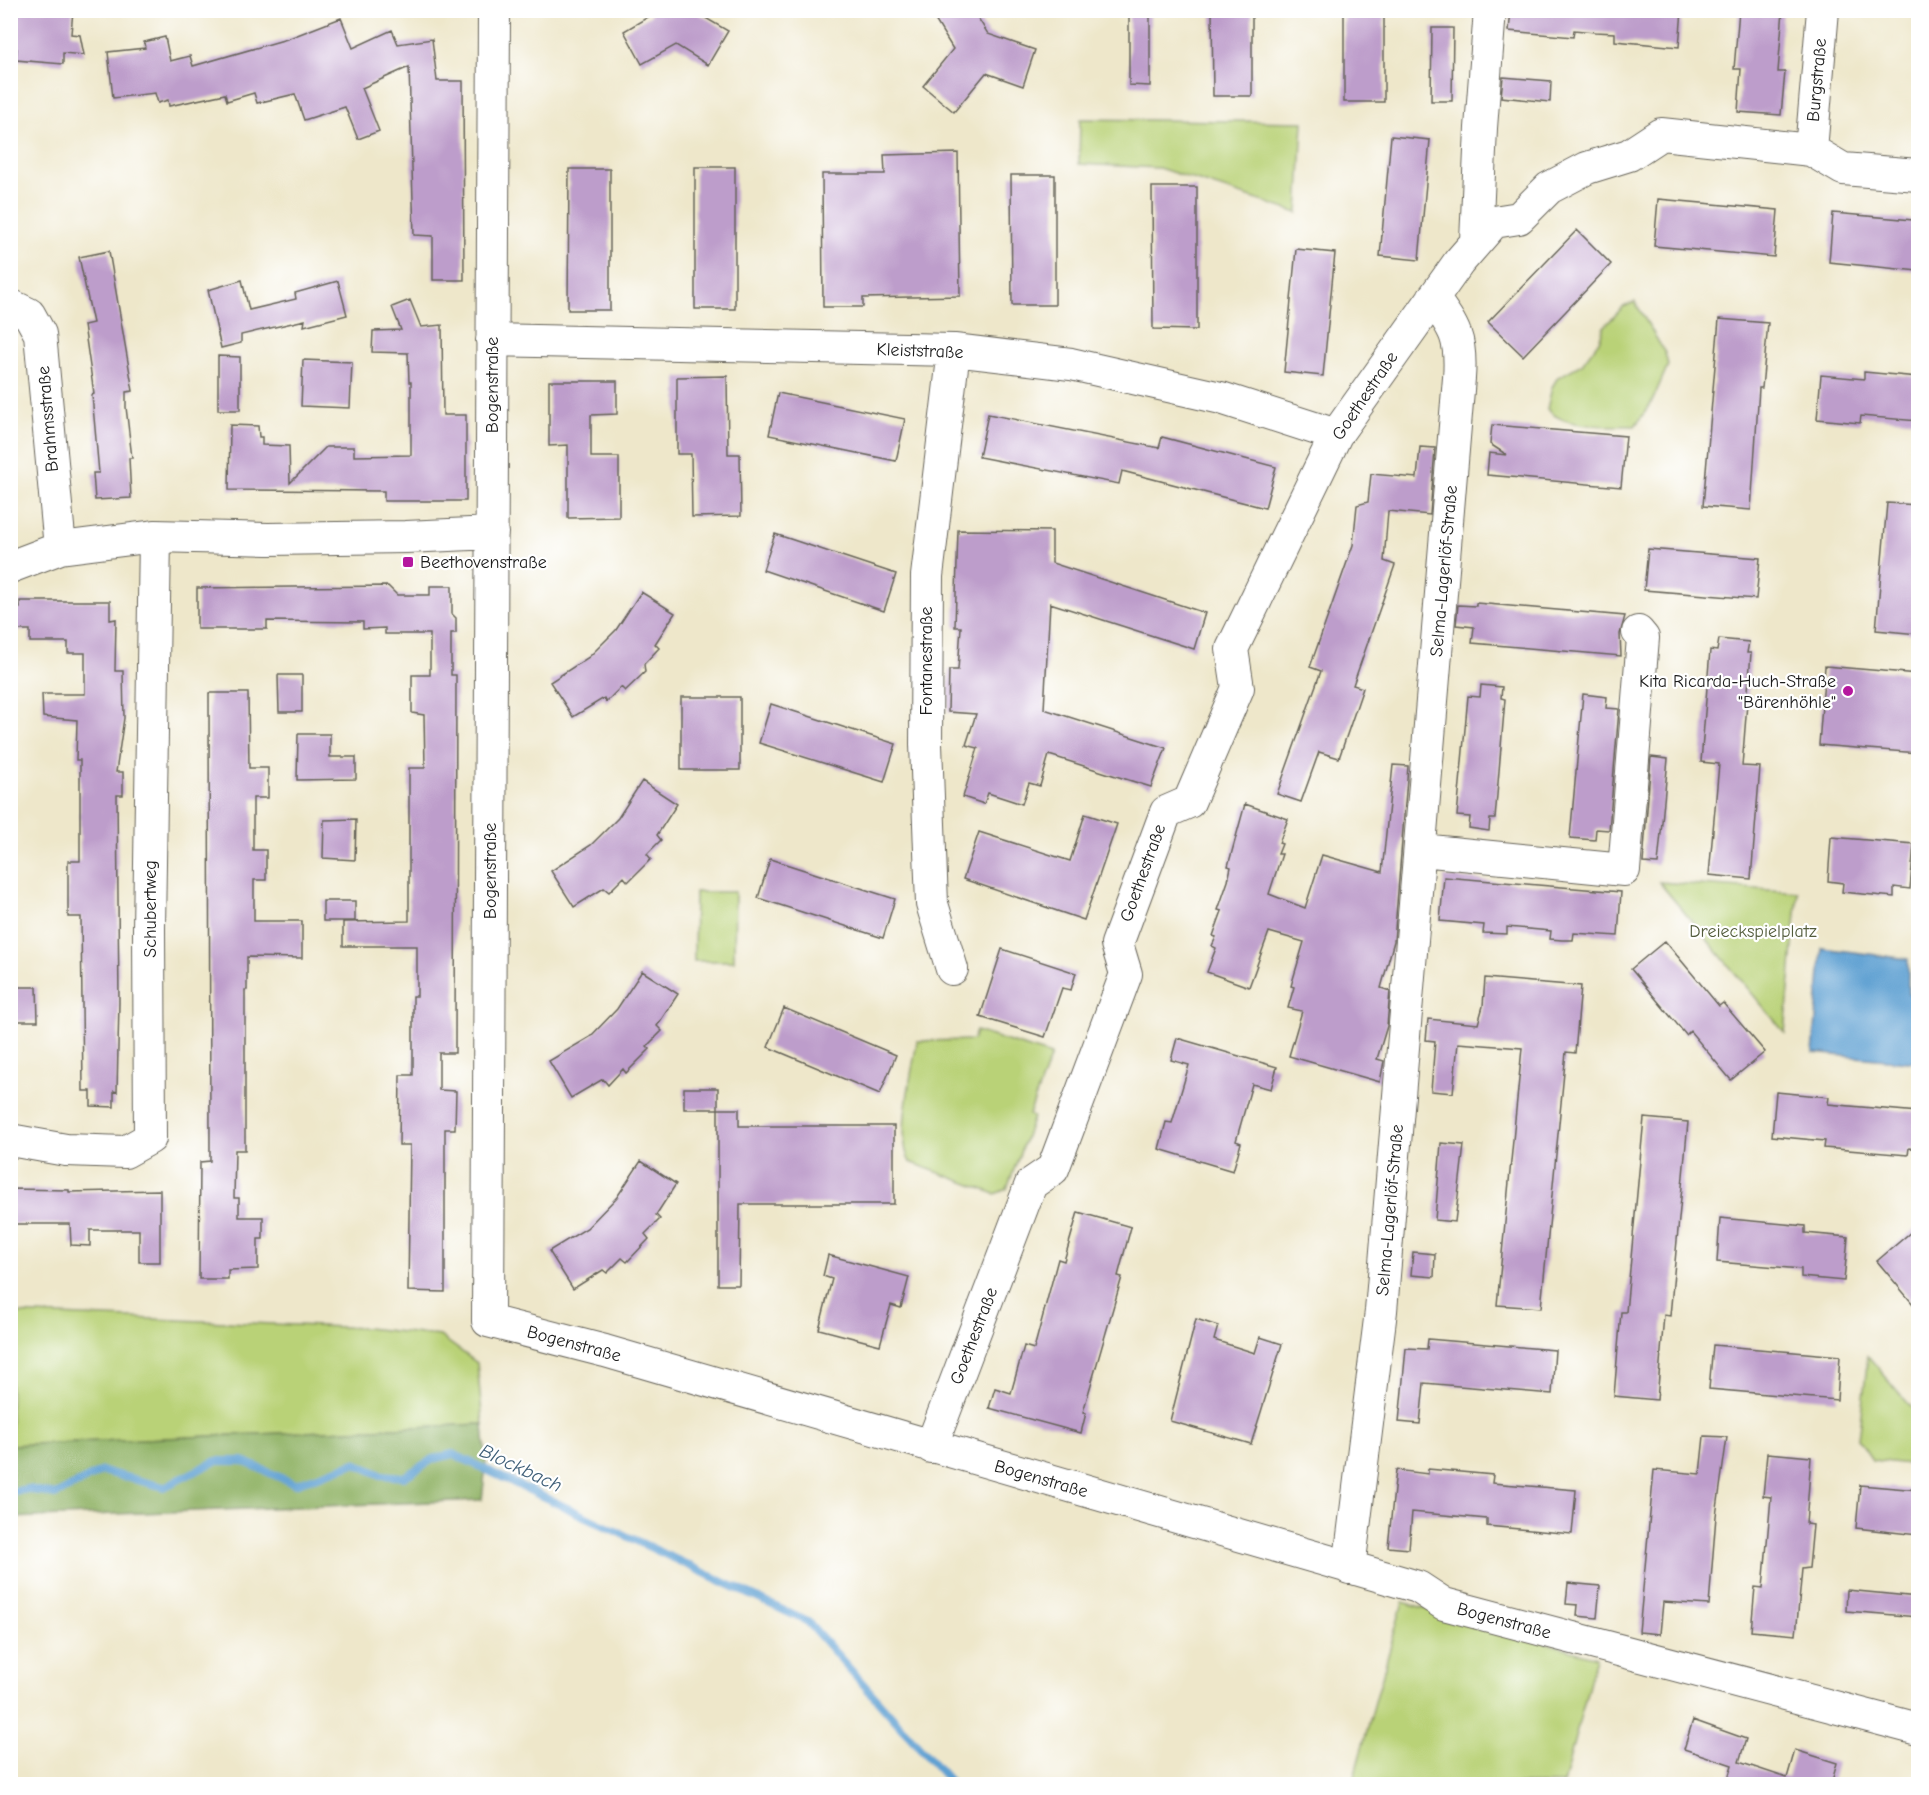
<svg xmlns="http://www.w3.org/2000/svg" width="1929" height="1795" font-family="'Comic Neue',sans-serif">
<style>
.green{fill:#b9d277;stroke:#6a774a;stroke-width:1.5}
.forest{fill:#92b468;stroke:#576842;stroke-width:1.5}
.water{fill:#5fa0d2;stroke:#3e5e77;stroke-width:1.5}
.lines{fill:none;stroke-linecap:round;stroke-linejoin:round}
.stream{stroke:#5fa0d2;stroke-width:8}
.building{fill:#bd9dcb}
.minor-casing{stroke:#666359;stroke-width:34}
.minor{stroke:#fff;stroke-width:32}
.poi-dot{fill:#b5179e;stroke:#fff;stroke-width:2}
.labels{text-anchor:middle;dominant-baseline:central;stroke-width:4.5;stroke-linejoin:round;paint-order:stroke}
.street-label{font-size:18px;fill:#1c1c1c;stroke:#fff}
.poi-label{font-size:18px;fill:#1c1c1c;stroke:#fff;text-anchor:start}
.park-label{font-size:18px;fill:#535c3c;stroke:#fff}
.water-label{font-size:20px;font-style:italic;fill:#3e5e77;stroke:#fff}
</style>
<rect width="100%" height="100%" fill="#fff"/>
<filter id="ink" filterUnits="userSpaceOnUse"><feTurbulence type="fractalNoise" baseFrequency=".0167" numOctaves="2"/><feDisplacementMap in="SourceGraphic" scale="12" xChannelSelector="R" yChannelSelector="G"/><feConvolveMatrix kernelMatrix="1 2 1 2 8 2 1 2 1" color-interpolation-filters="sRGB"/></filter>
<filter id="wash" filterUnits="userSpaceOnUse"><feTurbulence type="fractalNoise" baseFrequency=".008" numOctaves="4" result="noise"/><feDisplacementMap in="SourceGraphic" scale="24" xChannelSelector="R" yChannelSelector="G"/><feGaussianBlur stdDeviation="1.35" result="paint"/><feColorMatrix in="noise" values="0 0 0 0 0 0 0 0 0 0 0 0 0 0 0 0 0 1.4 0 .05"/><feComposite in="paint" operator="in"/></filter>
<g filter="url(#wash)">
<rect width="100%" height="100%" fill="#eee7ca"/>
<path class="green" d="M1080 119 1303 122 1298 213 1159 168 1079 164Z
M1635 302 1665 353 1668 365 1652 402 1635 426C1609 425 1566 430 1547 409L1552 387 1558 377 1582 364 1599 341 1604 327 1623 307Z
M1659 882 1798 892 1785 1033Z
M695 892H735L734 961H694Z
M976 1031 1051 1055 1029 1115 1033 1117 1007 1189 995 1194 910 1162C895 1137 913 1070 917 1041L973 1040Z
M10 1313 366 1328 440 1336 477 1363 483 1424 11 1445Z
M1868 1356 1918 1415V1465L1872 1460 1858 1439Z
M1403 1602 1596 1657 1563 1784H1352Z"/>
<path class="forest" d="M483 1424 486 1464 482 1500 11 1518V1445Z"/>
<path class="water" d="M1822 948 1908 959V994L1918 997V1063L1813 1053Z"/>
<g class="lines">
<path class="stream" d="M10 1492 29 1489 55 1495 102 1471 164 1487 216 1461H243L295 1484 355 1463 381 1475 404 1477 433 1459 453 1454 808 1622 952 1784"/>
</g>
<g id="blocks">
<path class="building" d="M10 10H73L71 34 80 35 84 55 63 53V64L16 60 17 49 10 48Z
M653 10H692L728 31 708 65 676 45 642 64 624 31 650 16Z
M929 10H973L988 34 1035 50 1023 86 986 73 954 112 923 86 953 49Z
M1129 10H1150V86L1129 85Z
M1212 10H1252V96H1213Z
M1344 10H1384V102H1344Z
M1511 10H1682L1679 47 1615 41V33L1595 32 1574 30 1573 37 1509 31Z
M1739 10H1783L1778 72H1785L1781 115 1738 112 1741 69H1734Z
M341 18 353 48 392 30 398 44 432 39 437 81H463L464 280H433V236L414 235 409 67 362 88 379 131 358 139 345 107 304 120 295 94 257 103 254 93 227 101 225 94 169 106 168 100 158 103 155 93 113 98 108 52 145 48 144 42 165 37 170 61 190 56 193 66 287 39Z
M1432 28H1453L1452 101H1431Z
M1503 77 1551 81 1550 102 1501 97Z
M1391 136 1430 140 1419 260 1380 256Z
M958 153 960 296 863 298V307H823L822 174H885L884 155Z
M695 167H735V309H695Z
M569 169H610V310H568Z
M1011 175H1055V305H1012Z
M1152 187H1197V330L1153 329Z
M1658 199 1778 210 1774 257 1654 246Z
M1833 213 1913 220V223L1918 224V271L1829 262Z
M1577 230 1611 264 1523 356 1488 322Z
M1296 249 1335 253 1323 376 1284 372Z
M109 251 133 391 126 392V407L132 458H129L131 498 95 500 93 473H99L92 395 94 394 84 325 93 323 79 257Z
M242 280 249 310 296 299 295 293 338 281 347 315 304 326 305 320 241 335V343L221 348 208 290Z
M410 300 421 327 442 325 443 415H466V501H384V491L229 490 230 425 258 426 259 437H262V445L289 446 290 483 326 447H354V456L411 455V382H409L408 353 372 352 373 331 401 330 392 307Z
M1719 319 1768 323 1762 388H1759L1751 510 1703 506Z
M218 356 240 357V410H218Z
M303 360 352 362 350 408 301 406Z
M1864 372 1918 377V421L1861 416 1860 423 1817 419 1821 375 1864 379Z
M727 376 728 454H740L741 516 692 517 691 454H677V377Z
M549 381H617V414L591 415V457H619V517L568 518V445L549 446Z
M778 393 905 419 896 461 769 435Z
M988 414 1159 448 1162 437 1276 467 1265 508 1122 471 1119 484 979 457Z
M1492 425 1626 436 1621 487 1487 475 1489 453 1507 455 1490 444Z
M1420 447 1435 448 1430 515 1388 511 1384 561 1395 565 1353 685 1363 688 1339 758 1319 752 1301 802 1277 794 1321 671 1310 667 1353 545 1357 505 1368 502 1371 474 1417 478Z
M1887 503 1918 505V634L1876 630Z
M958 530 1052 531V563L1205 613 1194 649 1050 603 1044 709 1166 748 1151 787 1049 755 1040 786 1029 783 1022 804 988 793 984 804 963 797 978 748 966 745 976 714 948 712 949 670H958L961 627H955Z
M775 534 896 574 884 611 763 570Z
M1648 549 1760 558 1756 599 1644 590Z
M388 586 397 595H430V586H452V614L456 618V633H451V675H456L455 1053H439V1090L456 1091 455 1129H445V1292L408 1291 410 1145H399L400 1075H413V996H417V946H343V922L409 921V768H425L424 715 412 713V675H430V634H385V628L363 629V622L267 621V629H197V588Z
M641 592 675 613 655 644 659 648 644 664 645 672 625 691 621 687 606 702 604 698 573 717 550 682 589 657 616 630Z
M20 601H110V620L116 619 115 671H123L124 718 116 772H123V795H117L119 1002 117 1092 114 1091V1107L91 1106V1091H83L81 917H68V861H80V760H76L77 720 43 717 42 694H85V653H68V642H30V630H10V608H20Z
M1476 603 1625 616 1620 634 1621 656 1472 643 1474 627 1456 625 1458 605 1476 606Z
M1719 639 1749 642 1747 653H1751L1742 766 1760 767 1751 879 1709 875 1719 764 1701 762 1710 650 1717 651Z
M1825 666 1918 674V753L1819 745Z
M278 675H302V712H279Z
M1481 685 1502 687 1501 698 1505 699 1495 819H1490L1489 831 1469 828 1470 817 1457 816 1468 696 1480 697Z
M209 693H248L249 768H268V798H253V850H266V880H254V921H302V958L247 957V990H245V1150H235L234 1198H239V1217H263V1239H258V1269L228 1270V1279H199L200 1162 210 1161Z
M1583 694 1607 697 1606 708 1619 709 1609 830 1596 829 1595 840 1570 838Z
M681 697H740V770H681Z
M771 704 896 744 884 782 759 743Z
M298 734H330V757H356V779L297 780Z
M1651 757 1668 759 1658 864 1643 863Z
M1393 765 1408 766 1394 941 1381 988 1390 991 1387 1026 1377 1059 1384 1061 1380 1082 1289 1056 1302 1011 1288 1008 1294 987 1291 986 1304 942 1269 932 1249 987 1207 972 1216 948 1212 946 1216 937 1213 936 1222 911 1218 910 1228 881 1231 867 1228 866 1245 804 1288 819 1279 843 1282 844 1278 854H1282L1269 894 1305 908 1322 855 1382 872Z
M642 781 677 804 657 835 661 840 647 854 651 859 628 882 624 877 609 892 604 888 574 907 551 871 591 845 618 818Z
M1085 814 1117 824 1084 920 963 879 979 832 1070 861Z
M356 819 355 860 323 858 324 820Z
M1831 837 1914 844 1910 889 1894 887V897L1842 892 1843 883 1828 881Z
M770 859 895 899 883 938 758 898Z
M1444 877 1621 892 1618 936 1574 933 1573 940H1562L1550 939 1551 931 1507 927V934L1483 933 1484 925 1440 921Z
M323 901H355V921H323Z
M1665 941 1719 1006 1723 1003 1765 1052 1731 1080 1690 1031 1686 1035 1631 969Z
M1002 949 1076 973 1071 990 1062 988 1045 1037 980 1017Z
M642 971 678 994 657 1026 662 1031 647 1046 650 1049 626 1073 623 1069 608 1085 603 1079 571 1098 549 1061 590 1037 617 1009Z
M1485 978 1581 986 1575 1053 1566 1052 1541 1308 1497 1305 1522 1048 1458 1043 1453 1093 1431 1091 1435 1041 1426 1040 1428 1019 1478 1024 1483 1006Z
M16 987H37L38 1021H16Z
M784 1008 896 1055 880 1094 768 1047Z
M1177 1038 1277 1067 1271 1089 1252 1084 1236 1141 1241 1143 1233 1171 1159 1149 1166 1122 1172 1123 1189 1065 1171 1060Z
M684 1088H718V1109H684Z
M1776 1092 1829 1097 1828 1104 1918 1112V1149L1909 1148 1908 1155 1824 1148 1825 1141 1772 1136Z
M718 1109H739V1126H894V1204H740L739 1285H718Z
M1644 1118 1688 1122 1670 1316 1664 1315 1657 1400 1614 1396 1621 1312H1626Z
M1441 1143 1464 1145 1455 1222 1435 1220Z
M641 1161 676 1184 656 1215 660 1219 645 1234 649 1239 627 1262 622 1258 607 1273 603 1270 573 1289 549 1251 587 1228 617 1197Z
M10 1189 69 1190V1192L160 1190V1262H139V1230H90V1246L71 1245 70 1224H10Z
M1078 1212 1131 1227 1118 1276 1122 1277 1083 1412 1086 1413 1081 1433 989 1408 995 1388 1011 1393 1024 1346 1034 1349 1058 1259 1064 1261Z
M1720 1218 1805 1226V1233L1848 1237 1844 1281 1801 1277V1269L1717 1262Z
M1918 1226V1310L1877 1261Z
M1413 1252 1435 1254 1434 1277 1411 1275Z
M828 1255 909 1277 901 1308 891 1305 880 1345 819 1329 832 1279 823 1276Z
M1196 1319 1218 1326 1214 1340 1255 1353 1260 1337 1282 1344 1251 1444 1170 1421Z
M1428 1339 1555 1350 1552 1394 1424 1383 1420 1424 1399 1422 1406 1348 1427 1349Z
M1713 1345 1840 1356 1837 1400 1709 1389Z
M1704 1436 1727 1437 1716 1516 1709 1605 1663 1602 1660 1634 1639 1632 1654 1470 1700 1474Z
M1767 1453 1811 1457 1806 1524 1813 1525 1809 1568 1802 1569 1796 1635 1751 1631 1755 1587 1763 1588 1767 1543 1771 1497 1763 1496Z
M1428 1469 1493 1475 1492 1483 1576 1490 1572 1534 1487 1526V1519L1412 1512 1409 1549 1388 1547 1396 1470 1428 1474Z
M1860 1485 1918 1490V1535L1856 1528Z
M1568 1583 1600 1586 1597 1618 1577 1616 1578 1605 1566 1604Z
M1847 1590 1918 1597V1617L1846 1611Z
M1693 1720 1746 1739 1739 1762 1787 1778 1795 1750 1837 1763 1831 1785H1726L1732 1765 1684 1749Z"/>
</g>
</g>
<g filter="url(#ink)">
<use href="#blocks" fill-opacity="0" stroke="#666359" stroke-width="1.5"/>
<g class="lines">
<defs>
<path id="minor" d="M494 10 488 1321 605 1351 1418 1587 1444 1604 1918 1729
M1811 150 1823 10
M1476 241 1481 128 1490 10
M10 305 29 314 40 334 60 548
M492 340 954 350 1071 364 1221 398 1336 435
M10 567 60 548 155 536 268 539 406 537 492 533
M1421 850 1624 870 1643 638 1638 632
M952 969 932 904 926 744 927 576 954 350
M10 1140 66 1150 125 1152 150 1138 149 929 155 536
M931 1447 1031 1184 1053 1169 1126 974 1117 944 1166 812 1189 802 1238 688 1232 649 1336 435 1459 262 1494 222 1519 218 1549 188 1587 168 1629 155 1661 134 1811 150 1843 169 1918 175
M1349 1568 1381 1311 1459 378C1462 339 1455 329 1433 298"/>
</defs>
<use href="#minor" class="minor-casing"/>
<use href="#minor" class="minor"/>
</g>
</g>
<g class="poi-dot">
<rect x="402" y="556" width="12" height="12" rx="3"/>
<circle cx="1848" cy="691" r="6"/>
</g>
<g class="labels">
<g class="street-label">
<text transform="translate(1817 80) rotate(-85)">Burgstraße</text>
<text transform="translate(920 351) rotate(2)">Kleiststraße</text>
<text transform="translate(492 385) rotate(-90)">Bogenstraße</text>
<text transform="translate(1365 396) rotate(-56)">Goethestraße</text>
<text transform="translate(48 419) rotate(-95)">Brahmsstraße</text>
<text transform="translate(1444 571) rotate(-85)">Selma-Lagerlöf-Straße</text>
<text transform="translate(926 661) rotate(-90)">Fontanestraße</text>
<text transform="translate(490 871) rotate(-90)">Bogenstraße</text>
<text transform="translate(1143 873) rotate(-70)">Goethestraße</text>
<text transform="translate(150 909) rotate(-90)">Schubertweg</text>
<text transform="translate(1390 1210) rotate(-85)">Selma-Lagerlöf-Straße</text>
<text transform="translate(974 1336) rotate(-69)">Goethestraße</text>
<text transform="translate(574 1344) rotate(15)">Bogenstraße</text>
<text transform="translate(1041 1479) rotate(16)">Bogenstraße</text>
<text transform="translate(1504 1621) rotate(15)">Bogenstraße</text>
</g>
<g class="poi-label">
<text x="420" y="562">Beethovenstraße</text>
<text x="1836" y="681" text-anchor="end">Kita Ricarda-Huch-Straße<tspan x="1836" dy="21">"Bärenhöhle"</tspan></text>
</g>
<g class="park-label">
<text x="1753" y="931">Dreieckspielplatz</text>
</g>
<g class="water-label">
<text transform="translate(521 1468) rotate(25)">Blockbach</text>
</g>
</g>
<rect width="1929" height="1795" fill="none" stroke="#fff" stroke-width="36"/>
</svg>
